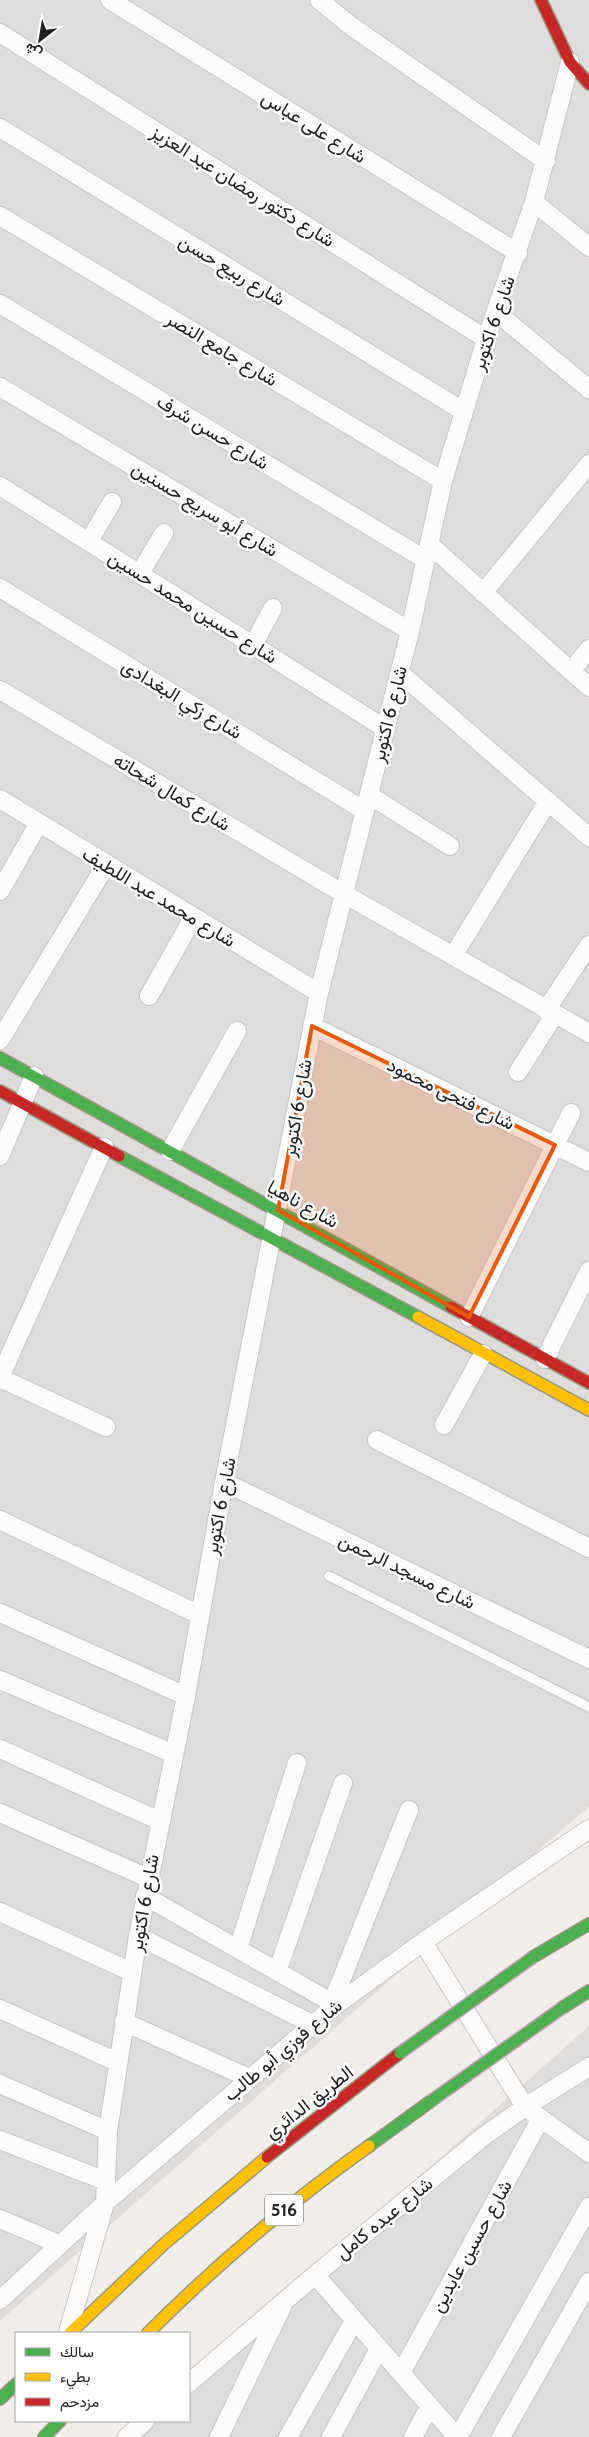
<svg xmlns="http://www.w3.org/2000/svg" width="589" height="2437" font-family="Cabin,Vazirmatn,sans-serif">
<style>
.residential{fill:#dfdddb}
.lines{fill:none;stroke-linecap:round;stroke-linejoin:round}
.lane-casing{stroke:#c7c5c4;stroke-width:11}
.street-casing{stroke:#c7c5c4;stroke-width:20}
.fast-casing{stroke:#9b9880;stroke-width:14}
.slow-casing{stroke:#9b9880;stroke-width:14}
.jam-casing{stroke:#9b9880;stroke-width:14}
.lane{stroke:#fdfcfc;stroke-width:9}
.street{stroke:#fdfcfc;stroke-width:18}
.fast{stroke:#4caf50;stroke-width:11}
.slow{stroke:#ffc107;stroke-width:11}
.jam{stroke:#c62828;stroke-width:11}
.fast-bridge-casing{stroke:#c69fb2;stroke-width:14;stroke-linecap:butt}
.fast-bridge{stroke:#4caf50;stroke-width:11}
.marked{fill:#e8590c;fill-opacity:0.2;stroke:#e8590c;stroke-width:4;stroke-linejoin:round}
.labels{text-anchor:middle;dominant-baseline:central;stroke-width:5;stroke-linejoin:round;paint-order:stroke}
.shield{fill:#fff;stroke:#646464;stroke-width:1}
.shield-label{font-size:18px;font-weight:bold;fill:#212121}
.street-label{font-size:19px;fill:#212121;stroke:#fff}
</style>
<rect width="100%" height="100%" fill="#f0edea"/>
<path class="residential" d="M0 0H589V1806L0 2321Z
M589 2026V2437H126L144 2421H189V2381Z"/>
<g class="lines">
<defs>
<path id="lane" d="M329 1576 589 1707"/>
<path id="street" d="M110 0 518 253
M319 0 351 26 546 161
M0 33 486 339
M0 128 463 411
M534 202 589 247
M0 216 443 481
M0 304 426 560
M496 312 589 389
M0 387 410 631
M0 486 386 729
M89 541 112 502
M429 544 589 687
M140 573 164 533
M0 588 365 811
M483 593 589 464
M253 645 273 608
M571 671 589 649
M400 673 589 837
M0 690 344 894 589 1033
M369 795 450 846
M0 799 319 993
M0 891 39 823
M453 956 548 801
M149 996 193 918
M546 1010 589 945
M312 1026 589 1162
M0 1040 106 865
M518 1072 555 1014
M170 1151 237 1031
M0 1156 34 1076
M469 1317 571 1113
M545 1359 589 1271
M0 1377 104 1147
M0 1378 106 1427
M444 1425 483 1354
M377 1440 589 1548
M224 1482 589 1659
M0 1520 200 1615
M0 1613 186 1696
M0 1680 174 1754
M0 1749 160 1821
M0 1813 148 1878
M145 1896 336 2005
M0 1912 132 1972
M138 1936 312 2024
M423 1942 525 2107 589 2153
M238 1949 297 1763
M277 1972 343 1783
M332 2003 409 1810
M0 2009 117 2062
M124 2022 249 2078
M0 2084 108 2131
M0 2140 106 2181
M0 2219 59 2244
M315 2275 457 2437
M0 2300 105 2203 336 2005 423 1942 589 1829
M68 2332 105 2203 108 2131 138 1936 186 1696 224 1482 319 993 410 631 443 481 486 339 534 202 570 62
M401 2373 541 2118
M189 2383 315 2275 484 2136 525 2107 589 2067
M127 2437 145 2421
M219 2437 282 2307
M288 2437 354 2321
M331 2437 379 2349
M413 2437 430 2406
M458 2437 589 2207
M501 2437 589 2282"/>
<path id="fast" d="M0 1058 451 1307
M119 1156 418 1317
M533 1957 589 1924
M562 2008 589 1991
M369 2146 431 2101
M0 2399 16 2384
M44 2437 60 2421"/>
<path id="slow" d="M418 1317 589 1410
M70 2333 164 2244 267 2157
M148 2333C217 2264 289 2203 369 2146"/>
<path id="jam" d="M541 0 570 62 589 84
M0 1091 119 1156
M451 1307 589 1383
M267 2157 400 2053"/>
</defs>
<use href="#lane" class="lane-casing"/>
<use href="#street" class="street-casing"/>
<use href="#fast" class="fast-casing"/>
<use href="#slow" class="slow-casing"/>
<use href="#jam" class="jam-casing"/>
<use href="#lane" class="lane"/>
<use href="#street" class="street"/>
<use href="#fast" class="fast"/>
<use href="#slow" class="slow"/>
<use href="#jam" class="jam"/>
<defs>
<path id="fast-bridge" d="M400 2053 533 1957
M431 2101 562 2008"/>
</defs>
<use href="#fast-bridge" class="fast-bridge-casing"/>
<use href="#fast-bridge" class="fast-bridge"/>
</g>
<path class="marked" d="M312 1026 555 1145 469 1317 278 1210Z"/>
<g class="labels">
<rect class="shield" x="265" y="2194.5" width="38" height="31" rx="4"/>
<g class="shield-label">
<text x="284" y="2210">516</text>
</g>
<g class="street-label">
<text transform="translate(314 127) rotate(32)">شارع على عباس</text>
<text transform="translate(243 186) rotate(32)">شارع دكتور رمضان عبد العزيز</text>
<text transform="translate(232 270) rotate(31)">شارع ربيع حسن</text>
<text transform="translate(493 323) rotate(-71)">شارع 6 اكتوبر</text>
<text transform="translate(222 349) rotate(31)">شارع جامع النصر</text>
<text transform="translate(213 432) rotate(31)">شارع حسن شرف</text>
<text transform="translate(205 509) rotate(31)">شارع أبو سريع حسنين</text>
<text transform="translate(193 607) rotate(32)">شارع حسين محمد حسين</text>
<text transform="translate(182 699) rotate(31)">شارع زكي البغدادى</text>
<text transform="translate(389 714) rotate(-76)">شارع 6 اكتوبر</text>
<text transform="translate(172 792) rotate(31)">شارع كمال شحاته</text>
<text transform="translate(159 897) rotate(31)">شارع محمد عبد اللطيف</text>
<text transform="translate(451 1094) rotate(26)">شارع فتحى محمود</text>
<text transform="translate(297 1108) rotate(-80)">شارع 6 اكتوبر</text>
<text transform="translate(303 1204) rotate(29)">شارع ناهيا</text>
<text transform="translate(220 1506) rotate(-79)">شارع 6 اكتوبر</text>
<text transform="translate(407 1571) rotate(26)">شارع مسجد الرحمن</text>
<text transform="translate(144 1903) rotate(-80)">شارع 6 اكتوبر</text>
<text transform="translate(283 2050) rotate(-40)">شارع فوزي أبو طالب</text>
<text transform="translate(309 2102) rotate(-38)">الطريق الدائري</text>
<text transform="translate(384 2218) rotate(-39)">شارع عبده كامل</text>
<text transform="translate(471 2246) rotate(-61)">شارع حسين عابدين</text>
</g>
</g>
<rect x="15" y="2332" width="175" height="90" fill="#ffffff" stroke="#a6a6a6"/>
<rect x="25" y="2348" width="25" height="8" fill="#4caf50" stroke="#a6a6a6"/>
<text x="60" y="2357" font-size="15" fill="#212121">سالك</text>
<rect x="25" y="2373" width="25" height="8" fill="#ffc107" stroke="#a6a6a6"/>
<text x="60" y="2382" font-size="15" fill="#212121">بطيء</text>
<rect x="25" y="2398" width="25" height="8" fill="#c62828" stroke="#a6a6a6"/>
<text x="60" y="2407" font-size="15" fill="#212121">مزدحم</text>
<g transform="translate(40 40) rotate(211)" stroke="#ffffff" stroke-width="4" paint-order="stroke">
<path d="M0-4L9 19L0 12L-9 19Z" fill="#212121"/>
<text y="-8" font-size="14" font-weight="bold" text-anchor="middle" fill="#212121">ش</text>
</g>
</svg>
